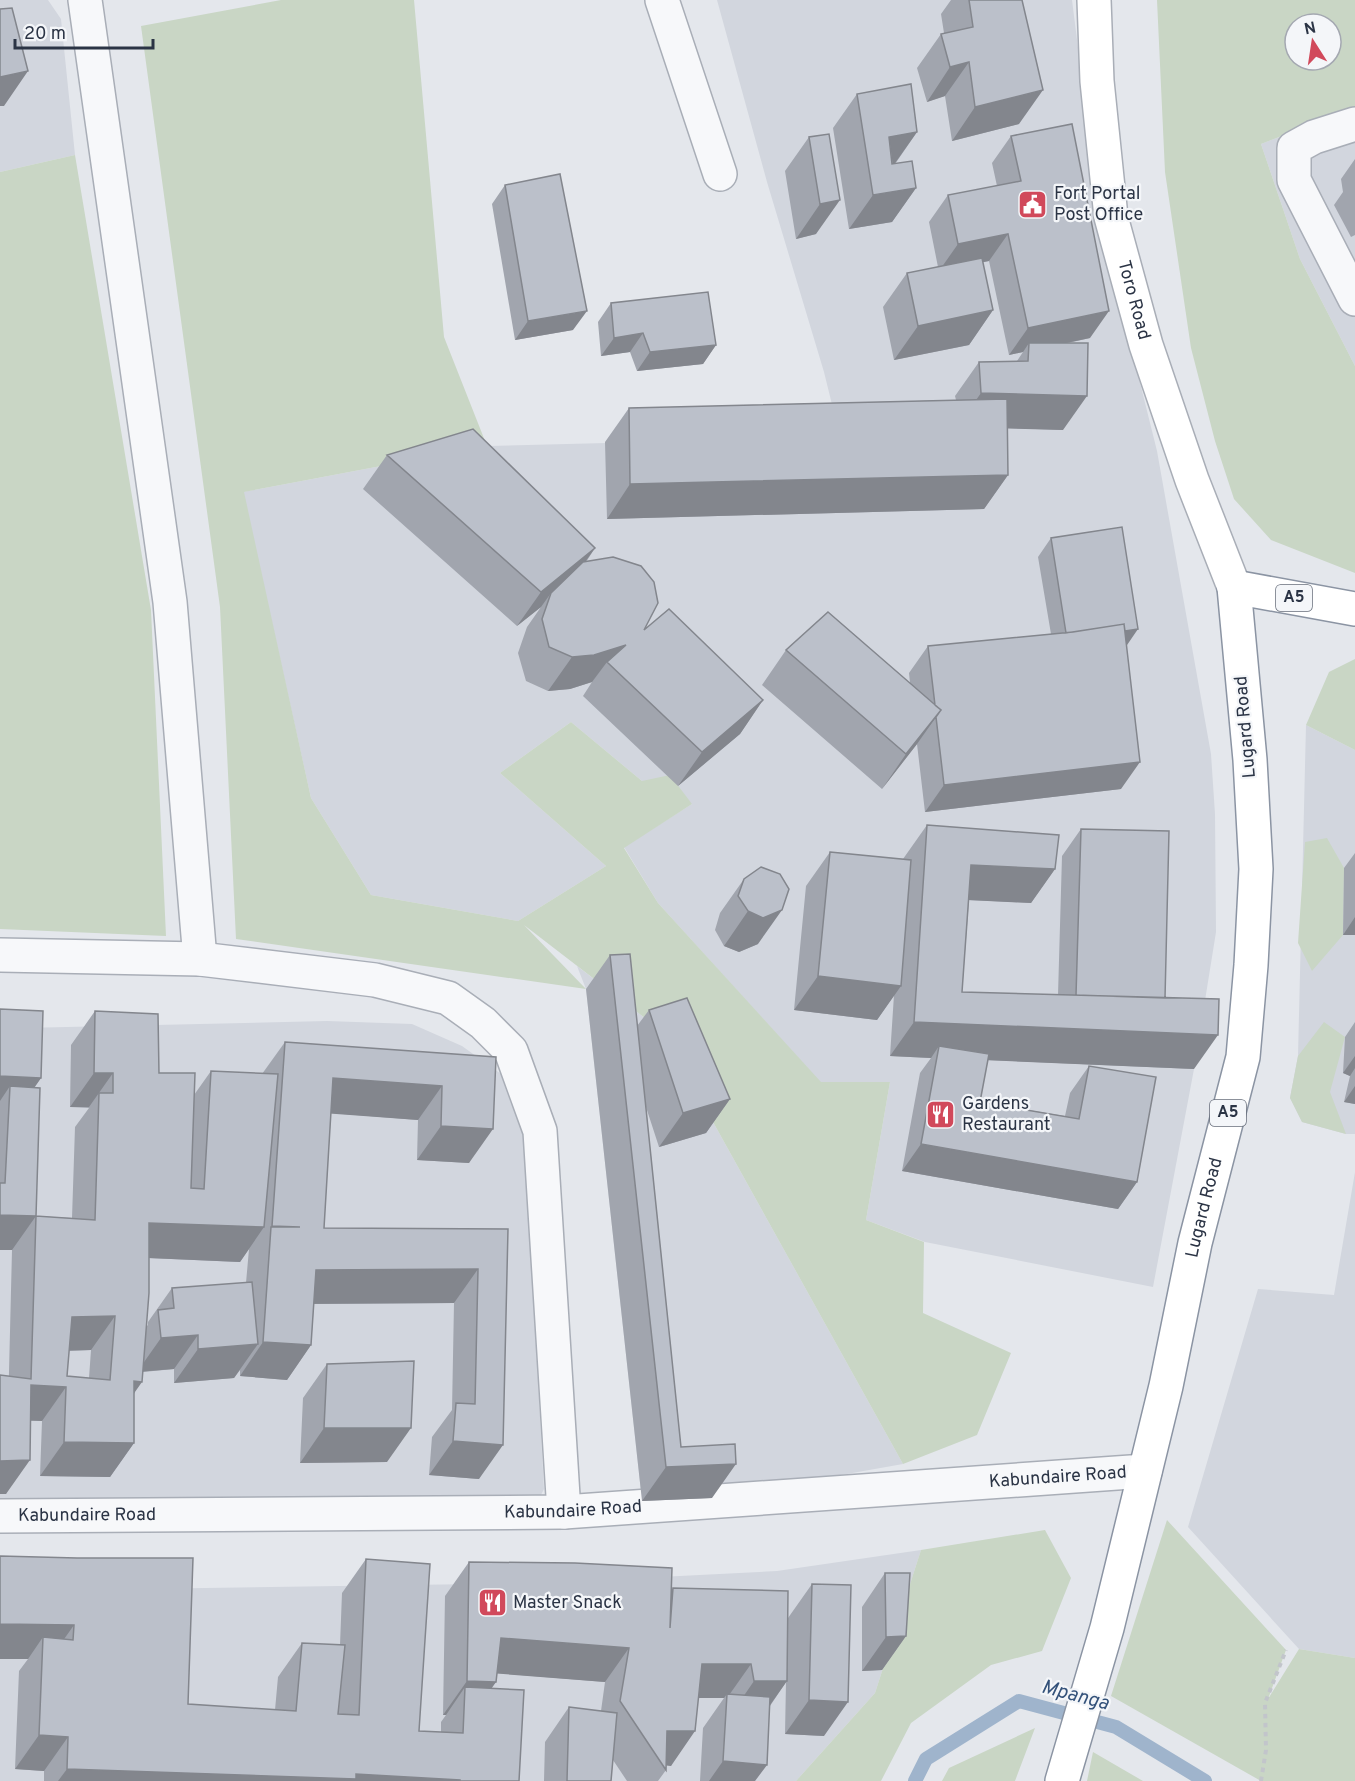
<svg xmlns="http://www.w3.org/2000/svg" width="1355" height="1781" font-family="Overpass,sans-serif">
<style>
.built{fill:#d2d6de}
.green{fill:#c9d6c5;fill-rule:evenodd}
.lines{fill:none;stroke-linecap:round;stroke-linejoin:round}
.stream{stroke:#9fb4cc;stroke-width:14}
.street-casing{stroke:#a9aeb7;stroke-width:36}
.secondary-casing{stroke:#a9aeb7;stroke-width:36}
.highway-casing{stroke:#8b94a3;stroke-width:36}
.path{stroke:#c2c5cb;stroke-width:4;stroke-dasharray:4.5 4.5;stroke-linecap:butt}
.street{stroke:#f7f8fa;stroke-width:33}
.secondary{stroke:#fff;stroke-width:33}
.highway{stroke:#fff;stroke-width:33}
.wall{fill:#a1a5ae;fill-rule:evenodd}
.shaded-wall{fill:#83868d}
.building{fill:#bbc0ca;stroke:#83868d;stroke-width:1.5;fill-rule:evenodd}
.labels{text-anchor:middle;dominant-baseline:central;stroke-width:4.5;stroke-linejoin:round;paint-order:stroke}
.shield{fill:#f4f6f9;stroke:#676e7b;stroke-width:1.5}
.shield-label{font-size:16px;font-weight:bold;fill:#2b3445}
.poi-label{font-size:18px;fill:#2b3445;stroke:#f4f6f9;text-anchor:start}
.street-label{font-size:18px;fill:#2b3445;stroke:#f4f6f9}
.water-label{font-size:20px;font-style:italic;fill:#34527a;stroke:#f4f6f9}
</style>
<rect width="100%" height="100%" fill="#e4e7ec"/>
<path class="built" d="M0 0H48L61 19 75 155 0 172Z
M717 0H1072L1100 222 1157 451 1211 754 1215 814 1216 932 1194 1069 1153 1287 925 1242 866 1220 890 1082 821 1083 658 903 624 847 692 804 642 781 571 722 500 773 606 866 518 921 371 895 311 798 243 492 487 446 840 437 824 372 767 182Z
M1355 118V366L1300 259 1261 144 1303 128Z
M1306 725 1355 750V1134H1346L1302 1122 1290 1098 1298 1056Z
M577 966 663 1032 903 1464 712 1498 642 1501 586 989Z
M327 1021 412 1024 462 1046 508 1079 524 1125 544 1489 531 1515 0 1523V1026L22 1028Z
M1355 1172V1658L1299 1649 1188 1527 1258 1289 1334 1295Z
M921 1550 875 1693 796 1781H0V1591L541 1583 777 1571Z"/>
<path class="green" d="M281 0H414L444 337 487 446 244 492 311 798 371 895 518 921 606 866 500 773 571 722 642 781 670 775 692 804 624 848 658 903 821 1082H890L866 1220 924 1242 923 1313 1011 1353 977 1435 903 1464 663 1032 524 925 586 989 236 939 220 607 141 26Z
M1157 0H1355V118L1303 128 1261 144 1300 259 1355 366V573L1271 540 1234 499 1215 441 1191 348 1165 172ZM1295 24H1331V60H1295Z
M75 155 151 610 166 936 0 929V172Z
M1355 659V750L1306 725 1329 672Z
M1327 838 1344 868 1343 935 1312 971 1298 943 1305 842Z
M1324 1022 1345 1037 1330 1092 1346 1134 1302 1122 1290 1098 1298 1056Z
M1167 1520 1286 1650 1268 1699 1299 1649 1355 1658V1781H1261L1111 1696Z
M1045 1530 1071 1578 1042 1651 991 1665 911 1723 881 1781H796L875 1693 921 1550Z
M1035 1728 1015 1781H942L949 1768Z
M1093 1752 1143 1781H1087Z"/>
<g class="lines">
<path class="stream" d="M915 1781 926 1759 1019 1701 1116 1727 1205 1781"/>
<defs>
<g id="street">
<path d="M85 0 170 602 200 959"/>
<path d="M662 0 720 174"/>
<path d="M1355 124 1314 137 1294 148V180L1355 299"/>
<path d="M0 955 200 959 375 980 448 998 483 1023 511 1051 540 1131 564 1512"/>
<path id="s1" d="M0 1516 564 1512 1145 1471"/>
</g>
<g id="secondary">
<path id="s2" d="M1094 0 1097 81 1111 217 1146 345 1192 480 1234 587"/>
</g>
<g id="highway">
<path id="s3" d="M1062 1781 1107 1628 1166 1386 1195 1243 1243 1057 1251 965 1256 869 1250 760 1234 587 1355 609"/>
</g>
</defs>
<use href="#street" class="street-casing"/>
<use href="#secondary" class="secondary-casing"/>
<use href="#highway" class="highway-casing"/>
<path class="path" d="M1261 1781 1266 1750 1265 1703 1286 1650"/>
<use href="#street" class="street"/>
<use href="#secondary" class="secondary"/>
<use href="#highway" class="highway"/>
</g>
<path class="wall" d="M951 0H1022L1019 124 952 141 945 96 927 102 917 68 941 34 944 33 941 14Z
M857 94 917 132 895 164 916 188 892 222 849 229 833 128Z
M829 134 816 234 796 239 785 171 809 137Z
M1011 136 1090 338 1068 343 1063 430 1007 428 1008 475 984 509 607 519 605 442 629 408 956 400 955 396 979 362 1017 361 1023 352 1009 355 989 261 982 262 993 310 969 345 894 360 883 307 907 273 938 267 929 222 948 195 997 186 992 163Z
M1355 159V235L1351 237 1334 205 1343 192 1341 179Z
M505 185 573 330 515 340 492 204Z
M611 303 716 345 703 364 637 371 630 352 601 356 598 322Z
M387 455 595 548 586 562 644 630 763 700 740 734 678 786 583 696 592 682 570 689 548 691 526 681 518 653 527 627 541 607 517 626 363 489Z
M1051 538 1127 646 1121 789 925 812 917 744 882 789 762 685 786 650 910 683 909 673 928 646 1051 634 1038 557Z
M927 825 1055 869 1031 903 969 900 962 992 1058 995 1062 856 1081 829 1165 998 1194 1069 988 1060 980 1102 1065 1116 1070 1093 1089 1066 1137 1182 1118 1209 902 1171 920 1073 931 1058 890 1056 894 995 877 1020 794 1010 806 886 830 852 903 859Z
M1355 853V935H1343L1344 868Z
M744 879 758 944 739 952 724 946 715 930 720 913Z
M610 955 637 1026 649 1010 730 1099 706 1133 659 1147 646 1107 681 1447 712 1498 642 1501 586 989Z
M0 1009 41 1078 34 1088 36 1216 72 1218 75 1127 89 1108 70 1107 71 1045 95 1011 159 1073 194 1095 211 1071 262 1074 285 1042 496 1057 469 1163 417 1160 418 1120 331 1113 324 1228 508 1229 479 1479 429 1475 432 1437 452 1410 454 1303 314 1304 311 1345 287 1380 240 1376V1370L234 1378 174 1383V1369L143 1372 134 1394V1443L110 1477 40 1476 42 1421H31L6 1494 12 1250H0ZM249 1249 246 1283 172 1288 148 1322V1325L146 1327 149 1258 240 1262ZM91 1350 89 1378 67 1376 69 1351Z
M1355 1022V1104L1344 1102 1350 1076 1343 1073 1345 1037Z
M327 1364 387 1462 300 1463 303 1398Z
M0 1556 188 1704 275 1710 278 1677 302 1643 340 1645 342 1593 366 1559 419 1731 441 1732V1722L446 1715H443L445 1596 469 1562 671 1591 673 1588 788 1618 812 1584 824 1736 785 1734 786 1682 770 1706 755 1781H700L703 1728 724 1698H699L671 1766 666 1765V1770L658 1781H627L613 1760 611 1781H544L545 1742 569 1707 601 1711 605 1682 497 1673 496 1682 491 1688 519 1781H44V1771L15 1769 19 1671 28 1659H0Z
M885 1573 906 1636 882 1670 862 1671V1607Z"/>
<path class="shaded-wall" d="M969 62 945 96 927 102 950 67Z
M28 71 4 106H0V77Z
M1043 90 1019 124 952 141 975 107Z
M917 132 893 166 889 137Z
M916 188 892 222 849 229 873 195Z
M840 200 816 234 796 239 820 204Z
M1008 234 989 261 939 271 958 244Z
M993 310 969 345 894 360 918 326Z
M587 311 573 330 515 340 528 321Z
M1109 311 1090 338 1028 351 1029 343 1023 352 1009 355 1028 328Z
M643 333 630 352 601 356 614 338Z
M716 345 703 364 637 371 650 352Z
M981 393 1087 396 1063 430 957 427Z
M1008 475 984 509 607 519 630 484Z
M595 548 571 582 551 593 541 607 517 626 541 592Z
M1138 629 1125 648 1068 640Z
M626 645 607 662 592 682 570 689 548 691 572 657Z
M763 700 740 734 678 786 702 752Z
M941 710 917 744 882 789 906 754Z
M1140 762 1121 789 925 812 944 785Z
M971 865 1055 869 1031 903 947 899Z
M782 910 758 944 739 952 724 946 748 911Z
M1355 917V935H1343Z
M818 976 901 986 877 1020 794 1010Z
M914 1022 1218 1035 1194 1069 937 1058 939 1046 931 1058 890 1056Z
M1355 1056V1068L1350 1076 1343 1073Z
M94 1073H113L89 1107H70Z
M0 1076 41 1078 17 1112 10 1086 0 1101Z
M333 1078 442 1086 418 1120 309 1112Z
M1355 1086V1104L1344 1102Z
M730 1099 706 1133 659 1147 683 1113Z
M441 1126 493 1129 469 1163 417 1160Z
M921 1144 1137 1182 1118 1209 902 1171Z
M0 1215 36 1216 12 1250H0Z
M149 1223 264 1227 240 1262 125 1257Z
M478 1269 454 1303 292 1304 316 1270Z
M115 1316 91 1350 48 1351 72 1317Z
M198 1335 174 1369 137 1372 161 1338Z
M263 1342 311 1345 287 1380 240 1376Z
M258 1344 234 1378 174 1383 198 1349Z
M134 1381 142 1382 118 1416Z
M31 1385 66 1387 42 1421 7 1419Z
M324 1428H411L387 1462 300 1463Z
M453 1441 503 1445 479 1479 429 1475Z
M64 1442 134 1443 110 1477 40 1476Z
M30 1460 6 1494H0V1461Z
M736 1464 712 1498 642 1501 666 1467Z
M0 1624 74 1625 50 1659 43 1637 28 1659H0Z
M906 1636 882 1670 862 1671 886 1637Z
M501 1638 629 1648 605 1682 477 1672Z
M702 1664H751L727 1698V1694L724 1698H678Z
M467 1681 496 1682 472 1716 465 1687 446 1715H443Z
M754 1681H787L763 1715 730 1716Z
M809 1700 848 1702 824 1736 785 1734Z
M667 1731H695L671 1766 663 1765Z
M39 1735 68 1737 44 1771 15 1769Z
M723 1761 767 1765 755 1781H709Z
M67 1769 356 1774 460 1780 459 1781H58Z"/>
<path class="building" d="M969 0H1022L1043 90 975 107 969 62 950 67 941 34 973 27Z
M12 8 28 71 0 77V9Z
M911 84 917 132 889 137 892 164 912 161 916 188 873 195 857 94Z
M1072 124 1109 311 1028 328 1008 234 958 244 948 195 1021 181 1011 136Z
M829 134 840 200 820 204 809 137Z
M560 174 587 311 528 321 505 185Z
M982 258 993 310 918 326 907 273Z
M708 292 716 345 650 352 643 333 614 338 611 303Z
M1029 343H1088L1087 396 981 393 979 362 1028 361Z
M1007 399 1008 475 630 484 629 408Z
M473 429 595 548 541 592 387 455Z
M1122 527 1138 629 1125 631 1124 624 1066 633 1051 538Z
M613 557 641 566 654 582 658 603 644 630 669 609 763 700 702 752 607 662 626 645 594 655 572 657 549 647 542 619 551 593 583 562Z
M828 612 941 710 906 754 786 650Z
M1124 624 1140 762 944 785 936 717 941 710 935 705 928 646 1073 632Z
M927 825 1059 835 1055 869 971 865 962 992 1219 999 1218 1035 914 1022Z
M1081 829 1169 831 1165 998 1076 995Z
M830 852 911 860 901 986 818 976Z
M761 867 780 874 789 889 782 910 763 918 748 911 738 896 744 879Z
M630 954 681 1447 735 1444 736 1464 666 1467 610 955Z
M687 998 730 1099 683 1113 649 1010Z
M0 1009 43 1011 41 1078 0 1076Z
M95 1011 158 1014 159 1073H195L191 1188 204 1189 211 1071 278 1074 264 1227 149 1223V1293L142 1382 134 1381V1443L64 1442 66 1387 31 1385 30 1460 0 1461V1375L31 1379 36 1216 95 1220 99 1093H113V1073H94ZM115 1316 110 1380 67 1376 72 1317Z
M285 1042 496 1057 493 1129 441 1126 442 1086 333 1078 324 1228 508 1229 503 1445 453 1441 456 1403 475 1404 478 1269 316 1270 311 1345 263 1342 271 1227H300L272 1226Z
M939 1046 989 1054 980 1102 1079 1119 1089 1066 1156 1077 1137 1182 921 1144Z
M10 1086 40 1088 36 1216 0 1215V1183H5Z
M252 1282 258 1344 198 1349V1335L161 1338 158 1310 174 1308 172 1288Z
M414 1361 411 1428H324L327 1364Z
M0 1556 77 1558H193L188 1704 296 1711 302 1643 345 1645 338 1714 359 1715 366 1559 430 1564 419 1731 463 1733 465 1687 524 1690 519 1781H460V1780L356 1774V1779L67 1769 68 1737 39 1735 43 1637 73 1640 74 1625 0 1624Z
M469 1562 575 1563 672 1568 670 1628 673 1588 788 1591 787 1681H754L751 1664H702L695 1731H667L666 1770 620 1701 629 1648 501 1638 496 1682 467 1681Z
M885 1573H910L906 1636 886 1637Z
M812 1584 851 1585 848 1702 809 1700Z
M727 1694 770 1697 767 1765 723 1761Z
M569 1707 617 1713 611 1781H567Z"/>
<defs>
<symbol id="civic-square" viewBox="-11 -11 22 22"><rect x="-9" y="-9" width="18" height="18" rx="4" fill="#d1495b" stroke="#f4f6f9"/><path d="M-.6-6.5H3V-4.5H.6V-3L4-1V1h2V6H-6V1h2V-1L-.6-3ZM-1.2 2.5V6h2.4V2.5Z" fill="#fff"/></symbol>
<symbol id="restaurant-square" viewBox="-11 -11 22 22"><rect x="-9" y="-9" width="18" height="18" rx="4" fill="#d1495b" stroke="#f4f6f9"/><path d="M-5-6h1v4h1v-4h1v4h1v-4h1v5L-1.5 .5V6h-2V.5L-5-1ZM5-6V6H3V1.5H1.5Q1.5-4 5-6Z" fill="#fff"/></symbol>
</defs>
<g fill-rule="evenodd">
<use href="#civic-square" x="1016" y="188" width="33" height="33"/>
<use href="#restaurant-square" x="924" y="1098" width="33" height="33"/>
<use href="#restaurant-square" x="476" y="1586" width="33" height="33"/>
</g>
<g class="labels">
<g class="shield">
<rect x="1276" y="585" width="36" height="26" rx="4.5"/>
<rect x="1210" y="1100" width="36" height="26" rx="4.5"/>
</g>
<g class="shield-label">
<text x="1294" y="598">A5</text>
<text x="1228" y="1113">A5</text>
</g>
<g class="poi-label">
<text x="1054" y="194">Fort Portal<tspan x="1054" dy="21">Post Office</tspan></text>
<text x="962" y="1104">Gardens<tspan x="962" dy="21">Restaurant</tspan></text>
<text x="513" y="1603">Master Snack</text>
</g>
<g class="street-label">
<text stroke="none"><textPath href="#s2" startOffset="304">Toro Road</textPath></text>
<text transform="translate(1246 727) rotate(-95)">Lugard Road</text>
<text stroke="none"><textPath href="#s3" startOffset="591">Lugard Road</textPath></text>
<text stroke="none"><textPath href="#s1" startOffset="1059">Kabundaire Road</textPath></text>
<text stroke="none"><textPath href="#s1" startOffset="573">Kabundaire Road</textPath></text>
<text stroke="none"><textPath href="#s1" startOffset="87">Kabundaire Road</textPath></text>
</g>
<g class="water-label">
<text transform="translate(1075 1696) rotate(15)">Mpanga</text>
</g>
</g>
<g transform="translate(1313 42) rotate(348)"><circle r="28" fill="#f4f6f9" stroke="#a4a8b1" stroke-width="1.5"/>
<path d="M0-4.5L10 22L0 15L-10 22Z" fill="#d1495b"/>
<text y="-9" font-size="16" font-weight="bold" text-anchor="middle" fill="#2b3445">N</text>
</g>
<path d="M15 39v9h138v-9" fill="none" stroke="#2b3445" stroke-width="3"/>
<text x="24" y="39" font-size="18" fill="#2b3445" stroke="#f4f6f9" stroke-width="4.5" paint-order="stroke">20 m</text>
</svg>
